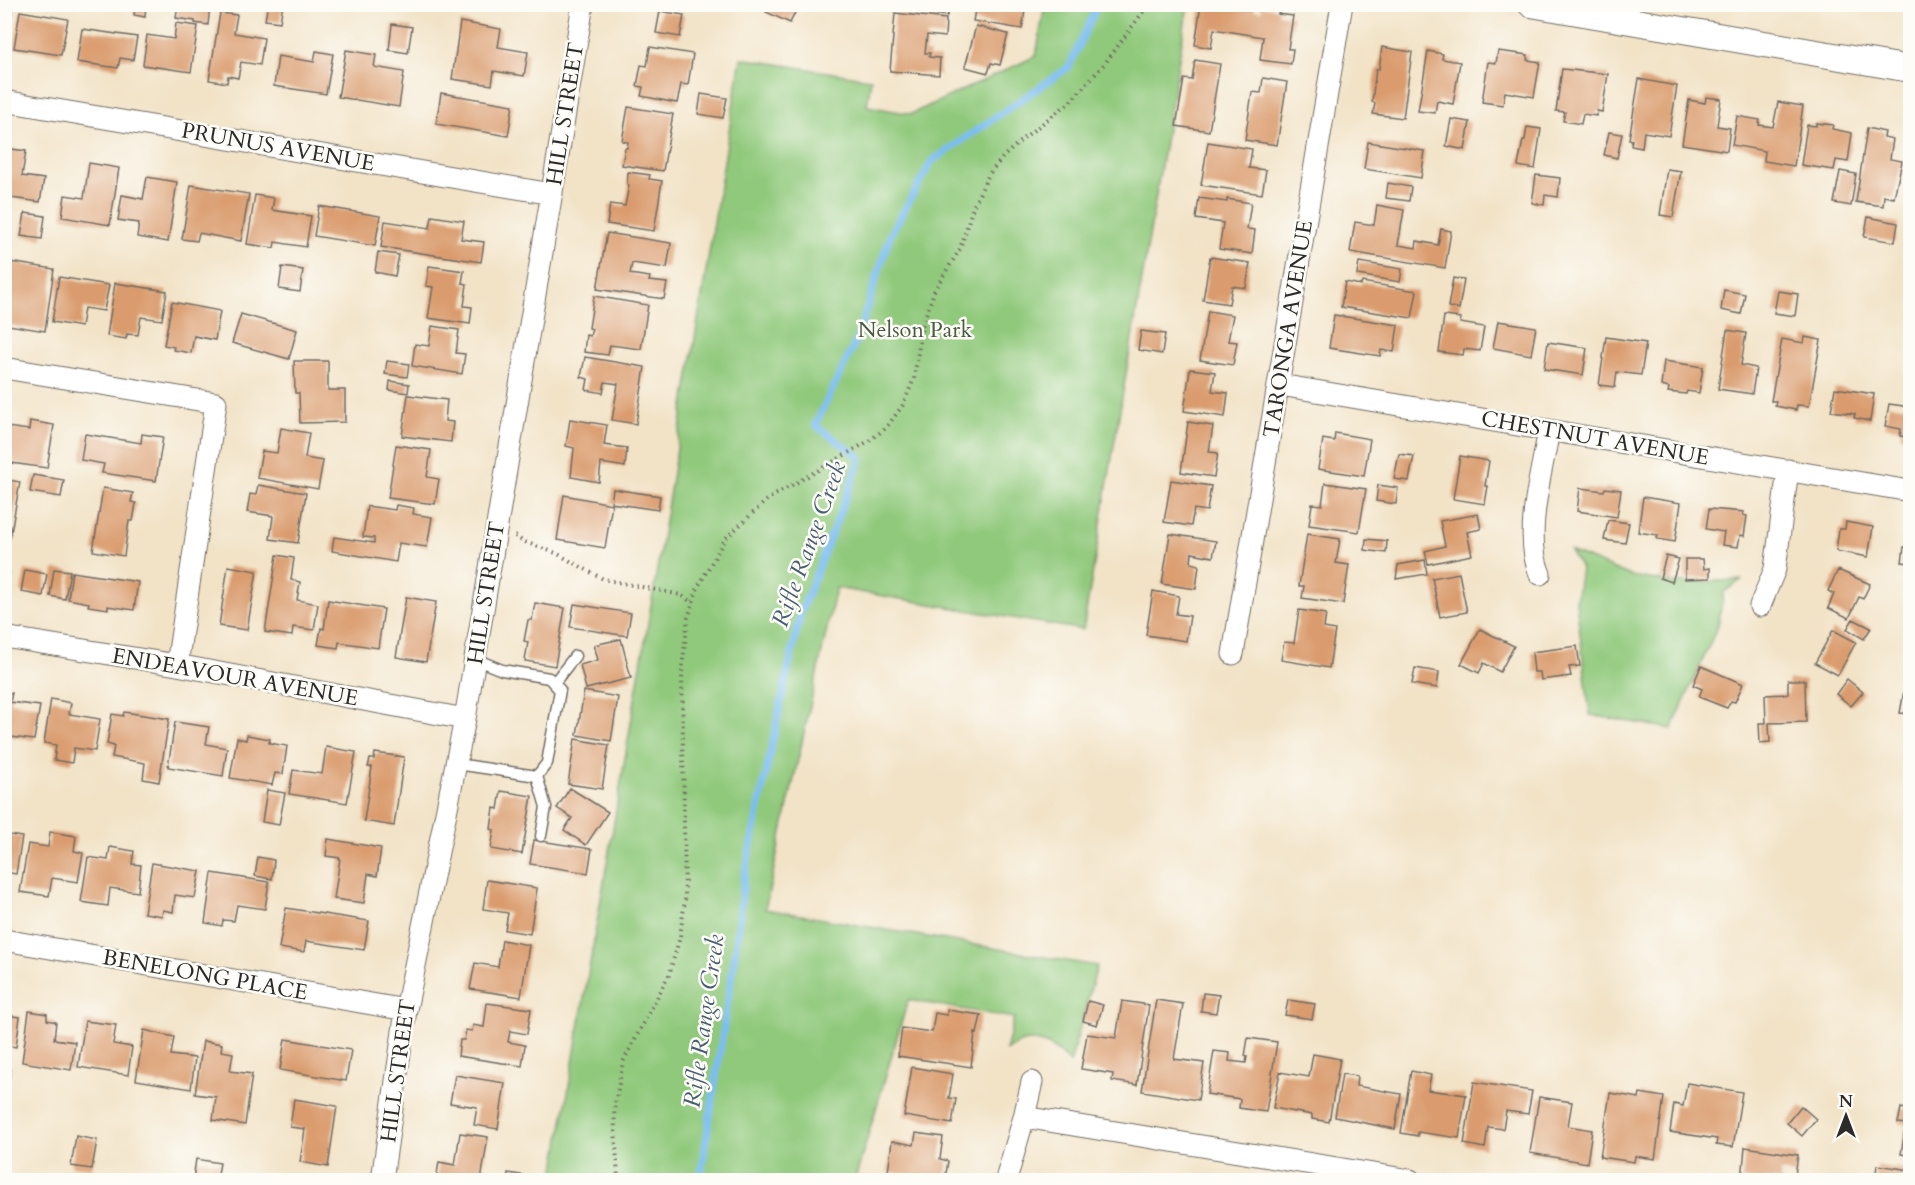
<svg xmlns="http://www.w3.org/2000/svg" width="1915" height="1185" font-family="Cardo,serif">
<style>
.green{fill:#90c97c;stroke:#5e7a54;stroke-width:1.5}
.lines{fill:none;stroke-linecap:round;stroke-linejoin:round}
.stream{stroke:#7cbef1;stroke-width:7}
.building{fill:#da9c6e}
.service-casing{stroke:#716b62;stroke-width:13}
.minor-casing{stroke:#716b62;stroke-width:23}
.tertiary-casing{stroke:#716b62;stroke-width:28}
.path{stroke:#716b62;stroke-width:4;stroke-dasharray:1.5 4.5;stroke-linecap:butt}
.service{stroke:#fff;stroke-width:10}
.minor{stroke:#fff;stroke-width:21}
.tertiary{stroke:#fff;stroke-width:26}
.labels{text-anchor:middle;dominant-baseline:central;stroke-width:5;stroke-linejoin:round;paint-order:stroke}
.street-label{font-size:22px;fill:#2b2b2b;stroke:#fdfcf7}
.park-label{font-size:22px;fill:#495a43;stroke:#fdfcf7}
.water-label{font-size:24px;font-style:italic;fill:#475e70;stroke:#fdfcf7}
</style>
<rect width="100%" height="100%" fill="#fdfcf7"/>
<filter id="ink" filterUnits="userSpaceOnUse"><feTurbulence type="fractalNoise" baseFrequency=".0167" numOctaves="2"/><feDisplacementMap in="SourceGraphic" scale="12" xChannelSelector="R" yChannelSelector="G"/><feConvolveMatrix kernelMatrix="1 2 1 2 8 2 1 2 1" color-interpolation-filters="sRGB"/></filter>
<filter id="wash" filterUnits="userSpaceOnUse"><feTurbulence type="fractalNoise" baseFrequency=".008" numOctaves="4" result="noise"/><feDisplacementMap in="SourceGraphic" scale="24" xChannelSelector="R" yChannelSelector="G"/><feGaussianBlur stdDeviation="1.35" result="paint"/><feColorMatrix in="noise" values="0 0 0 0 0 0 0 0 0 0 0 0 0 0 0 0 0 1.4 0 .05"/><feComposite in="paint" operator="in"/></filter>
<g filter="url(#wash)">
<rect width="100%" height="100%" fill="#f2e3c7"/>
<path class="green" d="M1045 4 1188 5 1083 630 836 588 765 909 1097 966 1070 1063C1058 1050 1043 1037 1023 1042 1018 1043 1011 1048 1006 1051L1014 1018 908 1000 855 1180H553L654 588 741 58 871 79 867 106 911 114 1036 56Z
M1570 551 1631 576 1674 583 1741 580 1724 592 1718 625 1672 729 1590 715 1576 601 1581 568Z"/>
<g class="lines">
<path class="stream" d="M700 1180 736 947 744 878 780 706 801 612 861 458 815 425 857 339 891 233 932 161 1069 67 1098 4"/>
</g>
<g id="blocks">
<path class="building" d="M4 4H13L6 49H4Z
M135 4H146L145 17 134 15Z
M178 4H210L208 25 195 23V21L176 18Z
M268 4H283L280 22 265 20Z
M770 4H799L790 23 766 12Z
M900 4H949L947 16 900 9Z
M988 4H1026L1022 29 973 21 976 5 987 6Z
M1201 4 1239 7 1240 4H1249L1255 5 1254 10 1261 11 1262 6 1279 9 1278 14 1293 16 1288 49H1293L1291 64 1260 60 1263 37 1214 29 1211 48 1195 45Z
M1837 4H1853V8Z
M20 11 68 19 61 55 14 48Z
M660 11 684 15 680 37 656 33Z
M220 13 237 15 234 33 264 38 260 65 241 62 238 78 228 76 227 83 209 80Z
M895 13 946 19 945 37 927 35 925 53H930L929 57 940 58 939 75 890 71Z
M460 22 501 29 498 47 528 52 524 76 494 71 492 85 452 79Z
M176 23 198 26 191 72 143 65 147 35 174 39Z
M392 24 412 27 408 53 389 50Z
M976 26 1008 34 1000 65 991 63 988 73 965 67Z
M82 29 137 37 133 60 120 58 118 68 77 62Z
M650 47 693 54 688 85 681 84 677 103 641 96 643 87 637 86 641 65 647 66Z
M1382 47 1412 52 1403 118 1373 114 1375 103 1372 102 1376 69H1379Z
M346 50 376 55 374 67 404 72 399 107 338 97Z
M316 51 333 54 326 94 274 86 278 56 314 62Z
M1428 51 1443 54 1442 59 1460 62 1453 104 1437 101 1435 113 1418 111Z
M1498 51 1528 55 1527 60 1540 62 1534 97 1505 92 1503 105 1482 102 1488 62 1496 63Z
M1195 60 1220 64 1209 131 1176 126 1184 79 1192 80Z
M1562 69 1608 74 1602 112 1597 111 1596 116 1583 114 1581 124 1563 121 1565 112 1556 111Z
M1263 78 1287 82 1277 145 1245 140 1252 92 1261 93Z
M1639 79 1677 86 1669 136 1644 132 1642 148 1631 146 1632 140 1629 139Z
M441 93 513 105 508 136 436 124Z
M701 94 727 98 723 118 698 114Z
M1706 97 1721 99 1717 126 1730 128 1727 151 1682 144 1689 100 1705 103Z
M1778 102 1803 106 1794 166 1764 161 1765 151 1732 145 1737 116 1760 120 1759 125 1773 127Z
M628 107 673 114 663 171 622 165 625 148H627L628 142 622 141Z
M1451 119 1470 122 1465 150 1446 146Z
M1816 123 1833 125 1832 129 1852 133 1848 162 1836 160 1834 170 1801 165 1807 125 1816 126Z
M1527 127 1541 129 1535 169 1518 166 1523 140H1525Z
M1867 128 1885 132 1884 137 1893 139 1890 159 1902 161 1894 198 1884 196 1883 206 1856 202Z
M1609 132 1622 134 1617 158 1604 155Z
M1208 142 1252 149 1249 168 1266 170 1262 194 1201 185Z
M1368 142 1425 151 1421 178 1364 169Z
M4 148 26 151 22 176 44 179 40 202 4 197Z
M89 163 119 168 110 225 62 217 65 195 84 198Z
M1667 169 1681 171 1673 217 1660 215Z
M1840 171 1856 174 1851 206 1834 203Z
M628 172 650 175 649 179 662 181 654 231 607 224 610 204 625 206 629 185 627 184Z
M1536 175 1560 178 1558 197 1545 195 1544 205 1532 203Z
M147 177 177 182 168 242 137 237 139 223 118 220 122 195 143 199Z
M1909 180H1910V200L1906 199Z
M1388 183 1411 187 1409 201 1386 198Z
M191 185 249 194 241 241 199 233 197 241 182 239Z
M255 195 274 198 272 210 311 216 306 247 275 242 274 248 247 244Z
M1199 198 1227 202V199L1251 203 1247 229 1255 230 1252 254 1219 249 1223 223 1196 219Z
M1377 205 1404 210 1398 245 1416 248 1417 241 1438 245 1441 229 1451 231 1445 268 1350 252 1355 222 1374 225Z
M319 206 380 216 375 246 314 236Z
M25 213 45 216 42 239 21 236Z
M432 216 464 221 461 239 484 242 481 262 381 247 385 221 430 228Z
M1868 217 1898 223 1895 242 1864 237Z
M607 233 671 243 667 268 632 263 630 274 650 277 649 281 667 283 664 299 597 289Z
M378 252 399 255 395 276 375 272Z
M1210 257 1250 263 1246 288 1232 286 1229 304 1203 300Z
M4 261 54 269 45 331 8 325 10 314H4Z
M1359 262 1402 269 1400 282 1357 275Z
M429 266 464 271 462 283 467 284 464 306 472 307 470 324 428 318 433 287 426 286Z
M282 267 303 270 300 292 279 289Z
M59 277 109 285 104 311 84 308 81 327 52 322Z
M1453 278 1464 280 1459 309 1448 307Z
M1345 282 1361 285 1362 282 1417 291 1412 318 1341 307Z
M115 283 167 291 162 320 141 317 138 335 127 334 126 339 107 336Z
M1724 290 1745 294 1741 314 1721 310Z
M1778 291 1798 294 1795 316 1774 313Z
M594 296 648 305 641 349 610 345 608 355 584 352 586 335 590 336 592 329 589 328Z
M172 302 220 311 215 340 194 336 191 353 173 350 174 347 164 345Z
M1208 311 1233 315 1228 341 1237 342 1233 365 1200 360Z
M241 314 297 330 289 359 232 343Z
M1334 315 1398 325 1394 352 1381 350 1380 356 1329 348Z
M1444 316 1461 318 1460 323 1484 327 1480 351 1464 349 1463 355 1439 352Z
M1498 321 1536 327 1531 355 1493 348Z
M432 326 459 330 456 353 465 354 462 374 412 366 415 344 429 346Z
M1727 330 1746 333 1741 365 1756 368 1752 394 1718 389Z
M1141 331 1165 334 1162 354 1138 350Z
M1606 337 1646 343 1641 375 1617 372 1615 387 1599 385Z
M1805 337 1821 340 1809 406 1797 405 1796 410 1775 406 1776 401H1771L1782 339 1804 343Z
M1548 342 1587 348 1583 375 1544 369Z
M585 357 645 367 636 424 612 420 618 384 605 382 603 393 586 390 588 379 581 377Z
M294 361H328V390H345V422L300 423 299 393H295Z
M387 361 409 364 407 377 385 374Z
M1664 361 1703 367 1699 393 1687 391 1686 394 1668 392 1669 388 1661 386Z
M1190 369 1215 372 1212 391 1228 393 1225 417 1184 411Z
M390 381 409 384 408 393 389 390Z
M1835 388 1874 394 1870 421 1854 418 1855 414 1831 411Z
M408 395 447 400 445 421 453 422 451 442 402 436Z
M1889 404 1910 407V437L1900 436 1901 429 1885 426Z
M570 419 607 425 604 445 627 448 625 467 601 463 599 482 571 477 574 448 566 446Z
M30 421 54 425 47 468 4 462V431L7 432V427L29 430Z
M1188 422 1213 426 1209 452 1218 453 1214 477 1181 472Z
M281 428 309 433 305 458 323 461 318 489 257 478 262 451 277 453Z
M1335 433 1370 439 1364 476 1318 469 1323 439 1334 441Z
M85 434 141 443 142 434 163 437 156 481 102 473 104 464 81 460Z
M396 445 431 450 427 477 439 479 435 504 388 498Z
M1399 454 1414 456 1409 481 1394 479Z
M1460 456 1489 461 1485 486H1488L1485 504 1453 499Z
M33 475 64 480 61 497 30 492Z
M4 479 20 482 10 538 4 537Z
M1171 480 1211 486 1207 511 1194 509 1191 526 1164 522Z
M1325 483 1366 489 1359 532 1309 525 1312 504 1322 505Z
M258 485 306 493 298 543 270 539 273 516 247 512 250 494 256 495Z
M1378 485 1398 488 1396 504 1376 501Z
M103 488 133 493 131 502 136 503 133 521H129L124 556 93 551Z
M1580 488 1604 491 1605 488 1621 490 1617 517 1577 511Z
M613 489 660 496 658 510 611 503Z
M564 495 612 504 605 548 557 540Z
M1643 497 1681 503 1675 542 1657 539 1658 535 1638 532Z
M396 505 414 508 413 514 432 517 427 547 399 543 396 562 332 551 334 537 374 543V538L363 537 367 506 395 510Z
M1709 509 1744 512 1743 515 1747 516 1744 536 1740 535 1738 547 1722 545 1724 532 1706 529Z
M1478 514 1481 529 1467 532 1472 555 1428 564 1425 551 1445 546 1440 521Z
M1608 520 1629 523 1625 543 1604 540Z
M1846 522 1873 527 1868 557 1836 551 1839 529H1845Z
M1170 534 1216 541 1213 557 1192 553 1191 563 1199 565 1196 589 1162 584Z
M1307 534 1340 539 1336 563 1349 565 1343 604 1302 598 1304 586H1299Z
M1366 539 1387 541 1386 553 1365 550Z
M1904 547 1910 548V563L1902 562Z
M277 555 294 558 291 580 300 582 297 600 318 604 314 630 293 627 292 636 265 632Z
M1666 556 1679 559 1672 582 1660 578Z
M1685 559H1703L1704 569 1710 568V578L1685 579Z
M1425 560 1427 574 1396 579 1398 565Z
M4 563 10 573 4 576Z
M228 566 257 571 247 630 219 626Z
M54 569 70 571 65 599 50 596Z
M25 570 47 574 43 596 21 592Z
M1838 570 1870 584 1863 599 1859 597 1849 618 1828 608 1834 594 1828 591Z
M72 572 138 582 134 610 108 606V609L88 606 89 603 68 599Z
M1459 573 1467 612 1440 617 1432 578Z
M1153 591 1179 596 1176 614 1190 616 1186 641 1146 635Z
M406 597 436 602 426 662 396 657Z
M328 600 384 609 378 648 339 642 338 648 318 645 321 628 324 629Z
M535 603 565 608 555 666 525 661 528 642 524 641 528 620H532Z
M574 604 631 613 627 636 570 627Z
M1299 610 1326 614 1324 628 1335 630 1329 668 1281 660 1284 642 1294 643Z
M1853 619 1871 628 1864 639 1847 629Z
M1480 629 1514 646 1500 672 1484 663 1479 673 1461 664Z
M1833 630 1856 642 1838 675 1815 663Z
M621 639 631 678 586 689 580 665 598 660 594 645Z
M1577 646 1580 666 1569 667 1571 676 1541 680 1540 672H1534L1532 652Z
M1701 666 1743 684 1735 702 1731 701 1727 708 1699 697 1702 689 1693 685Z
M1415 668 1439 672 1437 688 1412 684Z
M1847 679 1863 692 1851 706 1836 694Z
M1788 680H1805L1806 722 1769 723 1770 742 1760 743 1759 723H1766L1765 695 1788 694Z
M1905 685 1910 686V714L1900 713Z
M584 691 618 697 611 741 577 735Z
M4 692 12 693 10 702 40 706 34 740 4 736Z
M51 699 71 703 69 714 100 719 95 751 74 748 72 763 54 760 56 745 44 743Z
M124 712 169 719 159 782 143 779 145 763 112 757 114 746 107 744 112 714 123 716Z
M175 722 209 727 206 744 227 748 223 776 168 767Z
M247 735 270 739 269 743 287 746 283 774 275 773 272 785 230 778 237 738 246 740Z
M575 739 609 745 602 789 568 784Z
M326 747 356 752 347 803 289 794 293 770 322 774Z
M375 753 404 757 394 826 364 821 372 767H368L370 759H374Z
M570 788 608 812 586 845 564 830 572 818 557 808Z
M267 790 285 793 279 825 262 822Z
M501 791 532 796 522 854 491 849 494 830 491 829 494 808 498 809Z
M50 832 76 836 74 851 83 853 78 882 52 878 49 896 20 892 28 844 48 847Z
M4 834 22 837 16 874 4 872Z
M328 839 381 848 377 876 368 874 364 903 334 899 340 858 326 856Z
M534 840 592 849 588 873 530 864Z
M110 847 134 851 132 864 141 865 138 892 110 888 108 906 81 902 88 857 108 860Z
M258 857 274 860 272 879 255 876Z
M152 863 200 871 195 898 175 895 173 912 163 910 162 916 144 913Z
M212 873 269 882 265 909 237 905 234 921 223 920 222 926 205 923Z
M487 880 537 888 530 934 505 930 508 913 483 909Z
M286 908 369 921 364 950 306 941 304 952 279 948Z
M502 940 529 945 521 997 470 989 475 963 498 967Z
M1203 993 1219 995 1216 1013 1201 1011Z
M1156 1000 1183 1004 1174 1059 1204 1063 1198 1100 1142 1091Z
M1288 1000 1315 1004 1312 1019 1285 1015Z
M1088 1001 1103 1005 1097 1025 1083 1021Z
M1122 1001 1149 1005 1137 1085 1112 1081 1113 1074 1081 1069 1087 1034 1116 1038Z
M487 1003 531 1009 527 1034 510 1031 508 1042 525 1045 522 1066 458 1056 460 1040H464L466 1030 472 1031 473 1025 484 1027Z
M947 1010 981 1015 977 1034 975 1033 971 1067 898 1056 902 1028 932 1032 935 1013 947 1015Z
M29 1011 47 1014V1020L56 1022 54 1039 75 1042 71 1070 22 1062Z
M4 1015 20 1017 16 1047 4 1045Z
M85 1021 116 1025 113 1044 132 1047 128 1075 78 1067Z
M144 1030 174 1037 171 1055 195 1058 191 1089 136 1080Z
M1248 1038 1277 1042 1266 1112 1239 1108 1240 1099 1207 1094 1214 1051 1230 1053 1229 1061 1246 1063 1247 1057 1245 1056Z
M285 1039 351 1050 346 1081 280 1070Z
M203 1041 222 1044 221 1051 233 1053 230 1071 252 1074 245 1125 213 1120 216 1097 195 1094Z
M1313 1054 1340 1059 1329 1122 1312 1119V1115L1273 1108 1280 1072 1309 1077Z
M912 1067 953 1074 949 1098 956 1099 952 1124 904 1116Z
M4 1068 11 1069 7 1092H4Z
M1411 1071 1431 1075 1428 1090 1466 1095 1459 1138 1418 1132V1136L1401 1133Z
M1342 1074 1357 1076 1356 1086 1401 1094 1395 1129 1335 1117Z
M455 1075 505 1083 498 1129 474 1125 477 1107 450 1103Z
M1474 1082 1532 1091 1528 1114 1506 1111 1503 1129 1488 1127 1485 1148 1464 1144Z
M1687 1083 1742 1092 1733 1147 1716 1145 1717 1139 1670 1132 1674 1104 1683 1106Z
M1610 1093 1639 1098 1640 1093 1664 1097 1655 1159 1635 1156 1634 1162 1600 1157Z
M1539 1097 1572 1102 1568 1126 1592 1130 1587 1163 1530 1153Z
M294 1099 337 1106 328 1167 300 1162 305 1129 290 1127Z
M1801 1106 1816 1119 1802 1136 1787 1123Z
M1901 1108 1910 1110V1155L1901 1154 1906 1124 1898 1123Z
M460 1133 488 1137 481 1180H436L439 1162 455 1165Z
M916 1133 943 1137 940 1159 948 1161 945 1180 888 1172 892 1141 914 1145Z
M76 1136 97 1140 92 1169 71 1166Z
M1745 1147 1798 1155 1795 1175 1781 1172 1780 1180H1742Z
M196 1159 220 1163 217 1180H193Z
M1877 1165 1910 1170V1180H1875Z
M508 1173 546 1179V1180H507Z"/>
</g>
</g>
<g filter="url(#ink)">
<use href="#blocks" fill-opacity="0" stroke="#716b62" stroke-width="1.5"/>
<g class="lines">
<defs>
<path id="service" d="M475 659 502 670 549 678 560 690 547 763 537 776
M554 683 575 656
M457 764 537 776 546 807 541 836"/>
<path id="minor" d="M4 101 552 194
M4 368 216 403 177 665
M1280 385 1910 491
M1540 574C1523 535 1542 472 1549 430
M1760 606 1775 569 1788 470
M4 637 177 665 465 719
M1233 654 1342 4
M4 940 406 1010
M1024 1117 1032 1082
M382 1180 406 1010 465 719 583 4
M1006 1180 1024 1117 1410 1180"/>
<path id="tertiary" d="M1531 4 1910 69"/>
</defs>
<use href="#service" class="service-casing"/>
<use href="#minor" class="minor-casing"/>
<use href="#tertiary" class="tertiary-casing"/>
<path class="path" d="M515 536 522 541 556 553 603 579 681 595 693 603
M618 1180 614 1110 623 1062 669 975 680 937 685 899 682 668 688 618 698 587 725 539 768 499 869 441 886 428 903 405 914 379 922 326 935 289 960 249 973 207 989 174 1003 157 1026 136 1069 103 1106 62 1149 4"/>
<use href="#service" class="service"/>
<use href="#minor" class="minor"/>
<use href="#tertiary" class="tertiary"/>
</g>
</g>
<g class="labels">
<g class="street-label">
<text transform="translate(565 114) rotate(-81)">HILL STREET</text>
<text transform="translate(278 147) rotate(10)">PRUNUS AVENUE</text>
<text transform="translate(1288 329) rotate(-81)">TARONGA AVENUE</text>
<text transform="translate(1595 438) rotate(10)">CHESTNUT AVENUE</text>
<text transform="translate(486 593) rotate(-81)">HILL STREET</text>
<text transform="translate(235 677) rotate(10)">ENDEAVOUR AVENUE</text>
<text transform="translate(205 975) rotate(10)">BENELONG PLACE</text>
<text transform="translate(398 1071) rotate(-82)">HILL STREET</text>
</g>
<g class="park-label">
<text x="915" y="330">Nelson Park</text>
</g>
<g class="water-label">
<text transform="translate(809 544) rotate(-70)">Rifle Range Creek</text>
<text transform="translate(704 1021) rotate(-82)">Rifle Range Creek</text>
</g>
</g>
<rect width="1915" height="1185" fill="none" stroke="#fdfcf7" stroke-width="24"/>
<g transform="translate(1846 1116)" stroke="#fdfcf7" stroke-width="4.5" paint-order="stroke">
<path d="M0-4.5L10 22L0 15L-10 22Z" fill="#2b2b2b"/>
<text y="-9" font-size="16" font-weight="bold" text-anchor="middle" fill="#2b2b2b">N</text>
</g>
</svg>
